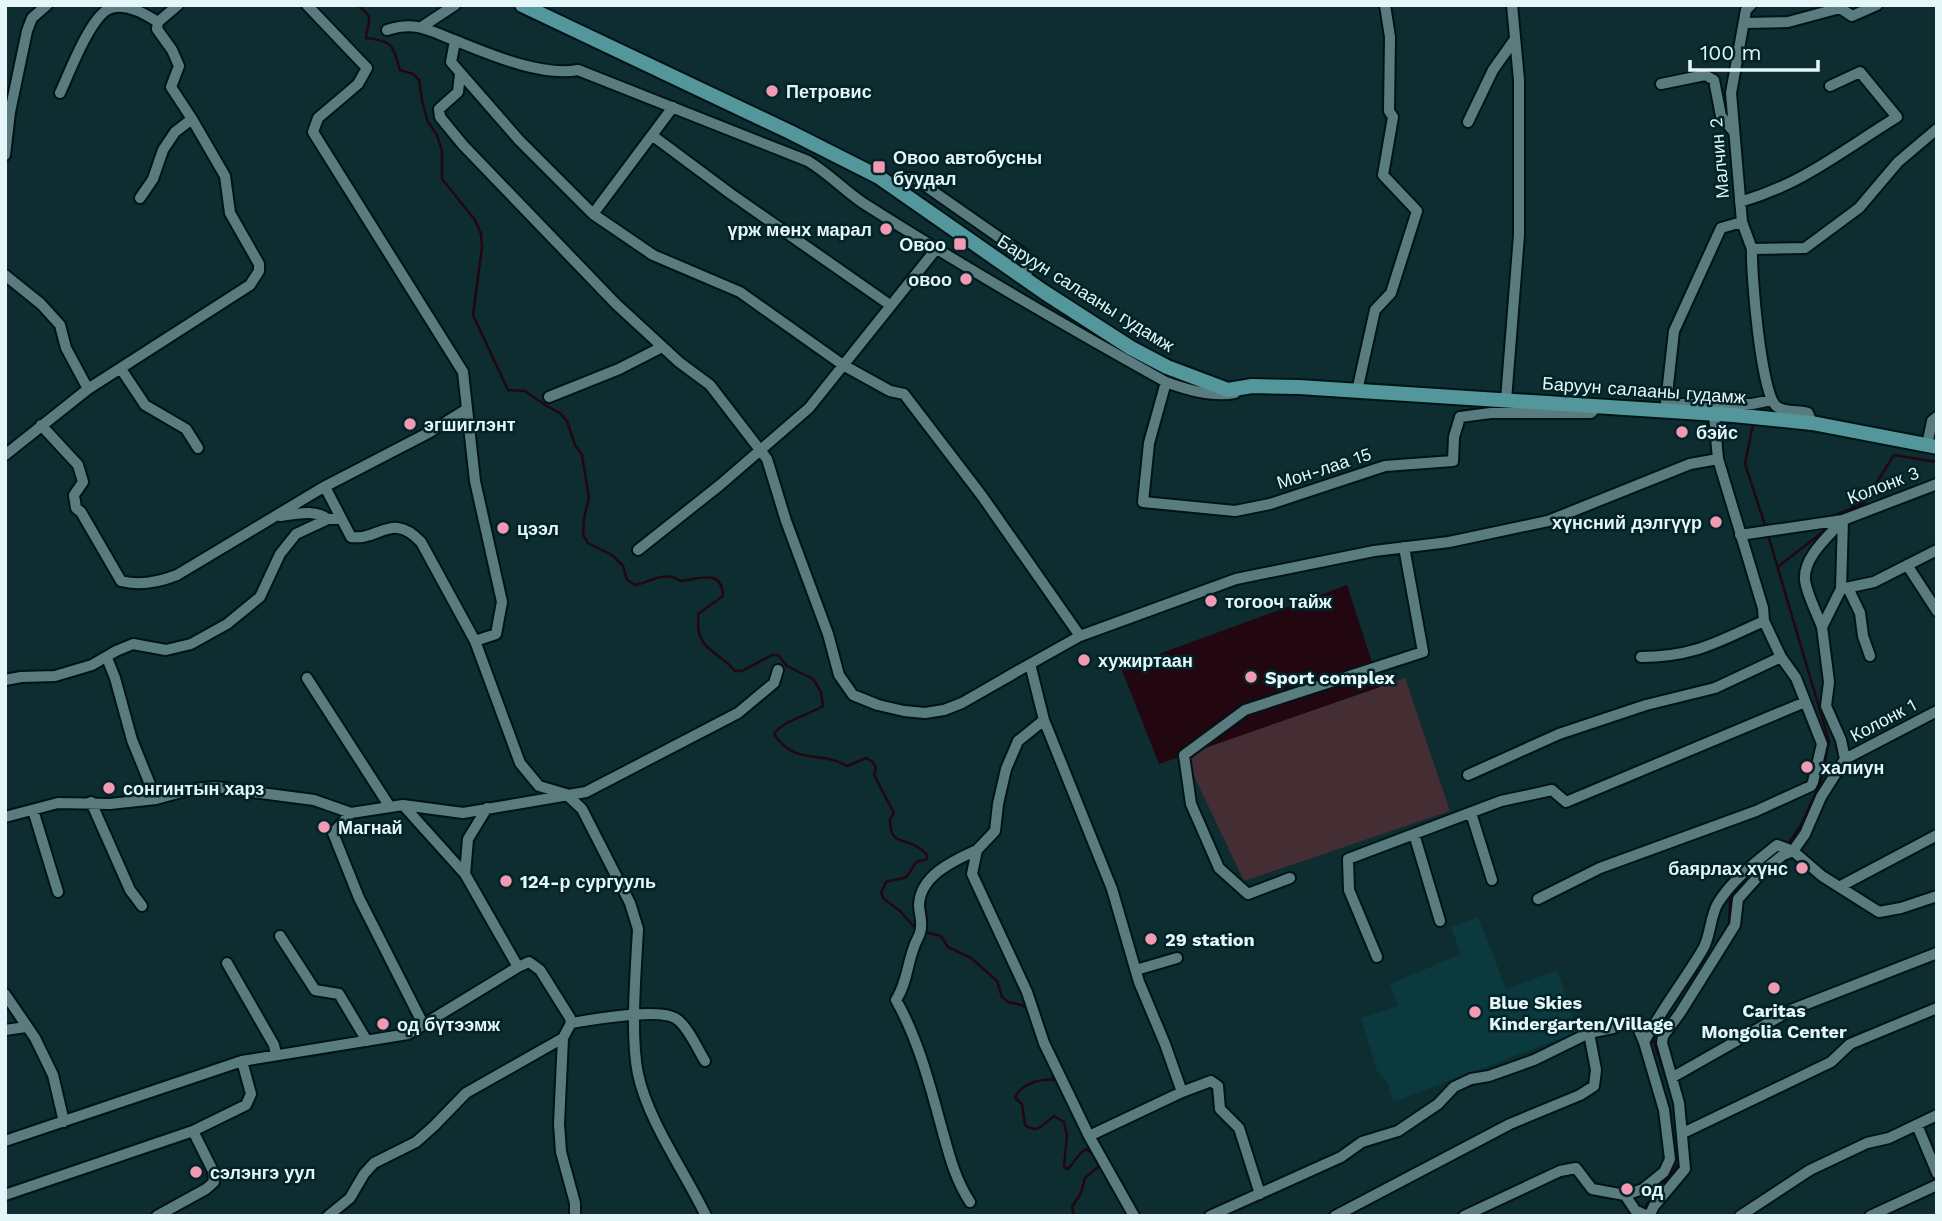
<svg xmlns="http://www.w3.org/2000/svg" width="1942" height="1221" font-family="'Work Sans',sans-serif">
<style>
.built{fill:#0b3a3e}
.green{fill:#452d34}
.water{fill:#230710}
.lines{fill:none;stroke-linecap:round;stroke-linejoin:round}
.stream{stroke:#230710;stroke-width:2.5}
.street-casing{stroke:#001417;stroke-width:14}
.secondary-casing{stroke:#001417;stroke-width:18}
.street{stroke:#5b7c7f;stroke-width:10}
.secondary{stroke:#53969c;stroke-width:14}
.poi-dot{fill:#f19ab2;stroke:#022327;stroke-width:2.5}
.labels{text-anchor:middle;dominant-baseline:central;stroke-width:5;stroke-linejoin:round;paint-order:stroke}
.poi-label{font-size:18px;font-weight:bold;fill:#e4f6f8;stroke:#022327;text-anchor:start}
.street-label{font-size:18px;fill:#e4f6f8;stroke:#022327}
</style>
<rect width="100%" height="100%" fill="#0d2d30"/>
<path class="built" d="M1478 917 1506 989 1557 970 1578 1032 1393 1102 1387 1081 1377 1071 1361 1018 1398 1006 1390 984 1461 954 1451 927Z"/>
<path class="green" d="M1405 678 1450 811 1244 881 1184 755Z"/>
<path class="water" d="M1347 585 1380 687 1159 764 1121 668Z"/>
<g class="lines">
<path class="stream" d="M357 5C376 19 368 18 366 38 394 41 392 45 400 70L413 74 419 80 422 101 428 122 437 135 442 151V179L475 220 481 234 482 247 473 315 508 390 525 391 545 405 560 413 567 421 575 445 582 455 589 498 584 518 583 535 588 543 612 555 623 566 627 580 635 585C650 582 667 570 680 581 697 580 722 567 723 596L698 614C699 619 697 627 699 632 702 650 725 657 735 671H742L772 655H778L787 666 813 679 821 692 823 706C807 716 785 719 774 734 795 766 820 750 847 766L866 758 873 762 876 768 874 775 894 813 890 819C890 851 908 833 927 855V859L916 862C903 885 907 875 886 882L881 893 884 899 900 911 916 929
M1753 424 1745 464 1766 528
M1838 514 1864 503 1894 455 1937 462
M1768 535 1829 741 1821 782 1801 825 1787 846
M1779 566 1829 527
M1729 925 1730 898 1760 867
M925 932 941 936 948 947 971 958 997 981 1002 997 1008 1002 1022 1005 1028 1010
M1053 1074V1080C1039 1079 1020 1084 1015 1098L1022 1104 1025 1125C1038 1135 1044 1123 1054 1116L1064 1122 1067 1135 1064 1167 1068 1169 1080 1154 1086 1149 1093 1154 1099 1166 1085 1178 1081 1193 1072 1207 1074 1216
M1667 1081 1653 1039 1679 1005
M1643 1211 1647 1204 1679 1164 1676 1125"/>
<defs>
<path id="street" d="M307 5 367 68 358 84 318 118 313 132 463 372 475 481 502 602 496 634 475 641 520 763 539 786 566 794 582 809 630 903 638 929C636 970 630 1035 638 1074 648 1121 685 1172 706 1216
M1745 23 1788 22 1840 8 1852 16 1877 5
M423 26 455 5
M387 30C416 21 428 30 454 40 489 54 541 77 578 70L808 161C828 173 844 190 863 203 962 266 1064 325 1166 382 1187 390 1214 397 1235 393
M455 41 451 62 519 140 593 214 653 255 740 292 843 365 890 391 904 394 982 496 1080 636
M460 74 458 92 439 109 440 117 463 145 616 304 679 362 710 385 767 459 786 521 828 634 839 675 853 695 878 705 904 711 925 713 944 710 962 703 1030 664
M1661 84 1705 75 1714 80 1721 116 1734 132
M60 93C69 74 91 14 111 8 127 3 145 14 158 22
M1468 122 1493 70 1515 39
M653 136 731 194 890 305
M5 155 10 112 27 31 32 18 47 5
M890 185 905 178H914L1023 254 1027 266 1026 280
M140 198 153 179 163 150 175 132 192 119
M1740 202C1803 184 1843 150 1897 117L1860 72 1830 86
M593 214 673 107
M1742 222 1752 249 1805 248 1859 208 1898 162 1937 129
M1752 249C1751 273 1761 393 1776 406 1784 413 1799 410 1808 413L1812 423
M5 275 41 304 60 325 66 348 88 389
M121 369 145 405 186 429 198 448
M1166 382 1149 443 1143 502 1235 511 1270 504 1385 466 1453 461 1454 437 1460 417 1491 413H1591L1599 405
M1357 391 1375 310 1391 293 1417 211 1383 175 1393 117 1389 111 1390 37 1385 5
M549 397 619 369 662 347
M1506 400 1519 235V80L1512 5
M1666 404H1752L1772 400
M1665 412 1674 331 1721 228 1742 222 1731 93 1746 10 1751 5
M41 425 78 465 83 482 74 495 76 508 81 512 121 581C139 586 159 582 177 575L322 488 430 432 467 409
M1927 445 1932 421 1937 417
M5 455 88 389 250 285 259 271V264L230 213 225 176 192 119 171 87 179 66 172 50 157 29 158 22 178 5
M325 487 351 537C379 541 392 511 421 542L475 641
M280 516C297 514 314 509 328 519
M1740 535 1843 520 1937 484
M638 550 720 485 809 408 937 248
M1907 565 1937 611
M1848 588 1860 613 1863 636 1870 656
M1841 589 1874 582 1937 550
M1822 627C1817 613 1807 595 1805 580 1803 557 1829 536 1843 520
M1641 657C1694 657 1717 642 1764 621
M107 658 115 678 132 740 156 799
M307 678 390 807
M5 680 21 677 55 676 92 665 116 651 133 644 166 650 191 644 227 624 260 597 280 554 296 534 328 519H341
M1044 720 1018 741 1006 769 998 804 995 831 977 850 972 874 1027 992 1044 1043 1089 1136 1134 1216
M1845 759 1937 711
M1468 775 1559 734 1646 705 1715 688 1781 657
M91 802 130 890 142 906
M403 805 465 874
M487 808 468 839 465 874 518 967
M33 810 58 892
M351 813 333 833 359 898 423 1024
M1471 813 1492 880
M5 817 58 803 110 804 156 799 193 789 215 787 314 800 351 813 403 805 463 813 586 792 738 713 774 683 778 670
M1414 834 1440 921
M1290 878 1248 894 1219 868 1191 804 1184 755 1245 710 1423 652 1404 547
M1839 887 1937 835
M1538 899 1600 868 1756 811 1811 786 1813 782 1822 744 1796 678 1781 657 1764 621 1763 608 1718 459 1714 415
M280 936 315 990 339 994 367 1041
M1377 957 1349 890 1348 859 1501 801 1552 790 1566 802 1805 702
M227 963 274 1045 276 1055
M1136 970 1177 958
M5 994 35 1038 53 1075 64 1122
M571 1023C591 1020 663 1006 678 1020 689 1029 697 1048 705 1061
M5 1030 26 1027
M1673 1077 1791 1010 1937 953
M1182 1092 1165 1044 1139 982 1112 889 1044 720 1030 664 1080 636 1236 579 1374 551 1449 542 1548 521 1690 464 1718 459
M1917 1125 1937 1173
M1683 1133 1831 1062 1850 1044 1937 1008
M1089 1136 1182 1092 1211 1081 1218 1086 1220 1109 1239 1128 1260 1194
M5 1141 242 1061 408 1034 518 967 529 962 540 970 570 1018 571 1023 563 1038 559 1124 561 1152 575 1203V1216
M5 1195 193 1131 246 1105 251 1094 242 1061
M1625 1195 1643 1189 1664 1172 1670 1159 1664 1110 1644 1042
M970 1202C954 1178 948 1150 940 1122 929 1081 917 1037 896 1000 907 983 907 965 914 947 916 940 921 935 921 927 922 919 919 912 919 905 920 875 955 860 977 850
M157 1216 206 1189 214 1182 213 1171 193 1131
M328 1216 350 1198 364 1174 374 1163 416 1142 434 1126 466 1093 563 1038
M1210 1216 1341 1157 1362 1142 1398 1131 1438 1104 1454 1087 1471 1079 1489 1076 1534 1060 1589 1033 1613 1028 1625 1022 1635 1021 1644 1042C1662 1009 1684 981 1703 949 1711 935 1710 916 1718 903 1733 879 1756 862 1777 845L1793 851 1805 834 1821 797 1845 759 1841 740 1826 706 1829 682 1822 627 1841 589 1843 520
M1335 1216 1510 1124 1580 1095 1594 1086 1596 1070 1589 1033
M1464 1216 1560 1171 1576 1168 1592 1189 1625 1195 1635 1210 1647 1216
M1649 1216 1654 1206 1685 1169 1679 1103 1662 1043 1663 1036 1680 1013 1735 925 1738 899 1763 871 1783 855 1793 851 1822 876 1879 912 1901 908 1937 896
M1740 1216 1810 1170 1867 1143 1889 1138 1937 1115
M1870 1216 1937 1185"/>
<path id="secondary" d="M522 5 790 132 879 177 1044 292 1131 348 1167 367 1228 390 1252 386 1299 387 1733 415 1812 423 1937 447"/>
</defs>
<use href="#street" class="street-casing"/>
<use href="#secondary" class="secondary-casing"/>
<use href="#street" class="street"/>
<use href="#secondary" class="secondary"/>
</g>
<g class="poi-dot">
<circle cx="772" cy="91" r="7"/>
<rect x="872" y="160" width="14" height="14" rx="3.5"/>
<circle cx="886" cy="229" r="7"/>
<rect x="953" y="237" width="14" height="14" rx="3.5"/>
<circle cx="966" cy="279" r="7"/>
<circle cx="410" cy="424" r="7"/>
<circle cx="1682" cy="432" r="7"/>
<circle cx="1716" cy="522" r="7"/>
<circle cx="503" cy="528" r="7"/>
<circle cx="1211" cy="601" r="7"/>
<circle cx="1084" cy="660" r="7"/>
<circle cx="1251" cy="677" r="7"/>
<circle cx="1807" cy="767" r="7"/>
<circle cx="109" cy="788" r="7"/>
<circle cx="324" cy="827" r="7"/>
<circle cx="1802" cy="868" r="7"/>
<circle cx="506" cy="881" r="7"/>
<circle cx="1151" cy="939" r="7"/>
<circle cx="1774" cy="988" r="7"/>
<circle cx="1475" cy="1012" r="7"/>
<circle cx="383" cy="1024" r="7"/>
<circle cx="196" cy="1172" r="7"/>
<circle cx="1627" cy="1189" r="7"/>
</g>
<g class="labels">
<g class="poi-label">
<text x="786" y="91">Петровис</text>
<text x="893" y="157">Овоо автобусны<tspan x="893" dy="21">буудал</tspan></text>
<text x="872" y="229" text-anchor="end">үрж мөнх марал</text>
<text x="946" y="244" text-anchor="end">Овоо</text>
<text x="952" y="279" text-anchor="end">овоо</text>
<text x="424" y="424">эгшиглэнт</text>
<text x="1696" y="432">бэйс</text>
<text x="1702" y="522" text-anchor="end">хүнсний дэлгүүр</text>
<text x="517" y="528">цээл</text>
<text x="1225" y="601">тогооч тайж</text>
<text x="1098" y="660">хужиртаан</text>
<text x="1265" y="677">Sport complex</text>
<text x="1821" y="767">халиун</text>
<text x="123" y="788">сонгинтын харз</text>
<text x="338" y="827">Магнай</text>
<text x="1788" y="868" text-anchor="end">баярлах хүнс</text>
<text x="520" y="881">124-р сургууль</text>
<text x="1165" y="939">29 station</text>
<text x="1489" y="1002">Blue Skies<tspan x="1489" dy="21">Kindergarten/Village</tspan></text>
<text x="1774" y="1010" text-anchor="middle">Caritas<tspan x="1774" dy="21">Mongolia Center</tspan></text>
<text x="397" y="1024">од бүтээмж</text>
<text x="210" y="1172">сэлэнгэ уул</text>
<text x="1641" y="1189">од</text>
</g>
<g class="street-label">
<text transform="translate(1719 158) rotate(-95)">Малчин 2</text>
<text transform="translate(1086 293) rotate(32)">Баруун салааны гудамж</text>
<text transform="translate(1644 390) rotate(4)">Баруун салааны гудамж</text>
<text transform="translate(1324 468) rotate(-18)">Мон-лаа 15</text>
<text transform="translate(1883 485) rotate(-21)">Колонк 3</text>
<text transform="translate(1883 720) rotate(-28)">Колонк 1</text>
</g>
</g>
<rect width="1942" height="1221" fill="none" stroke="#e4f6f8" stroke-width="14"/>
<path d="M1690 60v10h128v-10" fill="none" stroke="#e4f6f8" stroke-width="3.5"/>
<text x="1700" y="60" font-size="21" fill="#e4f6f8" stroke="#022327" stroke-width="5" paint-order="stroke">100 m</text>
</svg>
